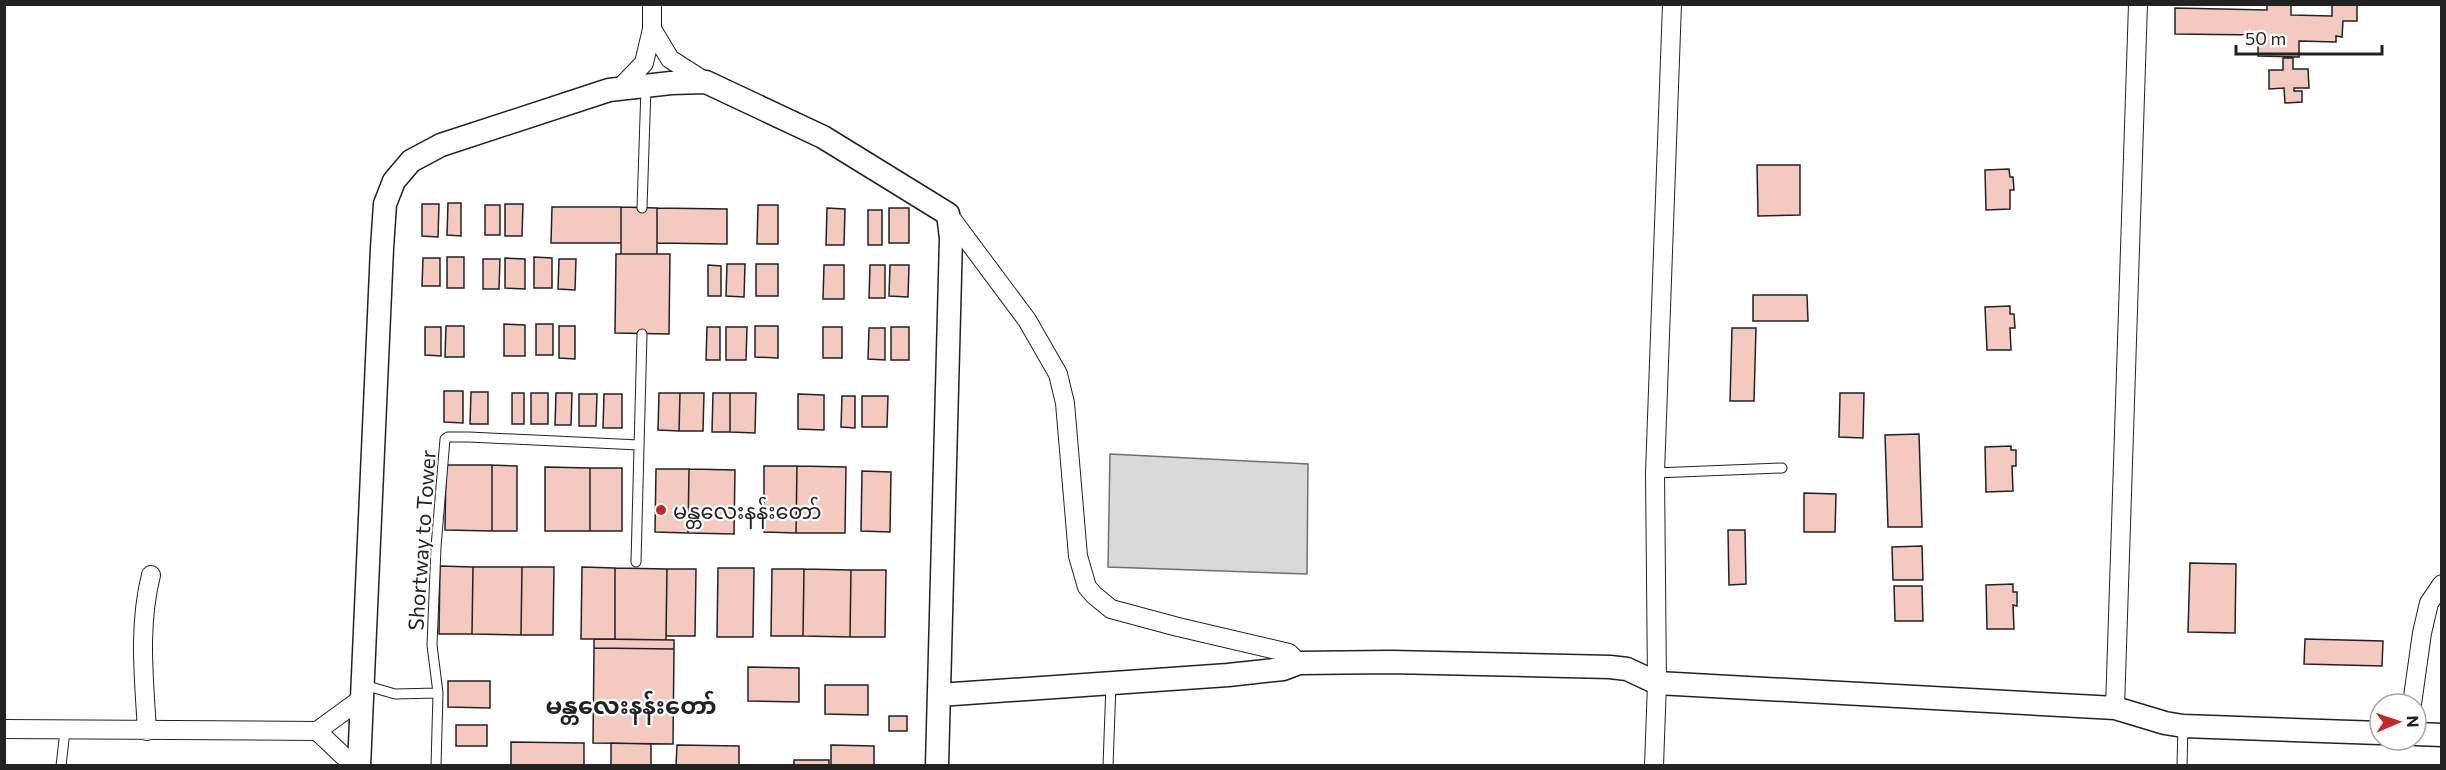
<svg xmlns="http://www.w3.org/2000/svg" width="2446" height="770" font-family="Commissioner,'Noto Sans Myanmar',sans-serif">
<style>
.water{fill:#d9d9d9;stroke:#6f6f6f;stroke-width:1.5}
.building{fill:#f3c9c0;stroke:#222;stroke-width:1.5}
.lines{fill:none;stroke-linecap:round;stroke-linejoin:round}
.service-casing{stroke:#222;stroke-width:11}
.minor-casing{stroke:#222;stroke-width:20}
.tertiary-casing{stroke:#222;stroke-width:25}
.service{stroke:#fff;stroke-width:9}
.minor{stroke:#fff;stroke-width:18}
.tertiary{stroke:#fff;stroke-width:22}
.poi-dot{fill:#c62828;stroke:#fff;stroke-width:2}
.labels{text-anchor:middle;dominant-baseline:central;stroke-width:4.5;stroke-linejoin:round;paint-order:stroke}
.poi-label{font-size:21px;fill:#222;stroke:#fff;text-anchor:start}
.street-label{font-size:21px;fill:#222;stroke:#fff}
.quarter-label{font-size:24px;font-weight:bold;fill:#222;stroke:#fff}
</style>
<rect width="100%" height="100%" fill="#fff"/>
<path class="water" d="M1110 454 1308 464 1307 574 1108 567Z"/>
<path class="building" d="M2267 4H2291V15L2332 16V4H2357V21H2343L2342 37 2336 36V42L2299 41V57L2258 56V35L2175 34V8L2267 10Z
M2283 58H2293V69H2308L2309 88H2294V91H2302V102L2285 103 2284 88 2269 89V70H2283Z
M1757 165H1800V215L1758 216Z
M2009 169 2010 177H2013L2014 190H2010V209L1986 210 1985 170Z
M448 203H461V236L447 235Z
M422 204H439L438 237 422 236Z
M505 204H523L522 236H505Z
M485 205H500V235H485Z
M758 205H778V244H757Z
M552 207H621V243H551Z
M621 207 657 208V254H621Z
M657 208 727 209V244L657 243Z
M827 208 845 209 844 245H826Z
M889 208H909V243H889Z
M868 210H882V245H868Z
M616 254H670L669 334 615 333Z
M447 257H464V288H447Z
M534 257 552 258V288H534Z
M423 258H440V286H422Z
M505 258 525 259V289L505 288Z
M483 259H500L499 289H483Z
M559 259H576L575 290 558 289Z
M727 264H745L744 297 726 296Z
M756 264H778V296H756Z
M708 265 721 266V296H708Z
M824 265H844V299H823Z
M870 265H885V298H869Z
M890 265H909L908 297 889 296Z
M1753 295H1807L1808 321H1753Z
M2010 306V314H2014L2015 328H2010L2011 350H1987L1985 307Z
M504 324 525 325V356H504Z
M536 324H553V355H536Z
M446 326H464V357H445Z
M559 326H575V359L559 358Z
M755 326H778V358L755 357Z
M425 327H441V356L425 355Z
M707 327H720V360H706Z
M726 327H747L746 360H726Z
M823 327H842V358H823Z
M891 327H909V360H891Z
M869 328H885V360L868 359Z
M1732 328H1756L1754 401H1730Z
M444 391H463V423L444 422Z
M471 392H488V424H470Z
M512 393H524V424H512Z
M531 393H548V424H531Z
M556 393H572L571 425H555Z
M659 393H680L679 431 658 430Z
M680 393H704L703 431H679Z
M713 393H730V432H712Z
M730 393H756L755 433 730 432Z
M1840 393H1864L1863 438 1839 437Z
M579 394H597L596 426H579Z
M604 394H622V428H603Z
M798 394 824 395V430L798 429Z
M842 396H855V428L841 427Z
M862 396H888L887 427H862Z
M1919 434 1922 527H1888L1885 435Z
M2011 446V450H2016V466H2012L2013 491 1986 492 1985 447Z
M446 465H492V531L445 530Z
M492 465 517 466V531H492Z
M764 466H797L796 533 764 532Z
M797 466 846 467 845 533H796Z
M545 467 590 468V531H545Z
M590 468H622V531H590Z
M656 469H689L688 533 655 532Z
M689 469 735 470 734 534 688 533Z
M862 471 891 472 890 532 861 531Z
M1804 493 1836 494 1835 532H1804Z
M1728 530H1745L1746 584 1729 585Z
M1922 546 1923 580H1893L1892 547Z
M2190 563 2236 564 2235 633 2188 632Z
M440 566 473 567 472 634H439Z
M473 567H522L521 635 472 634Z
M522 567H554L553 635H521Z
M582 567 615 568V639H581Z
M615 568 667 569 666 640 615 639Z
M718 568H754L753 637H717Z
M667 569H696L695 636H666Z
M772 569H804L803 636H771Z
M804 569 851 570 850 637 803 636Z
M851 570H886L885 637H850Z
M2013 584V592H2017V606L2013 605 2014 629H1987L1986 585Z
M1894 586H1922L1923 621H1895Z
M594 639 674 640V649L594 648Z
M2305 639 2383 641 2382 666 2304 664Z
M594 648 674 649 673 744 593 743Z
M748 667 799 668V702L748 701Z
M448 681H490V708L448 707Z
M825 685H868V715L825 714Z
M889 716H907V731H889Z
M456 725H487V746H456Z
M511 742 584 743V766H511Z
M611 743 651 744V766H611Z
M677 745 739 746V766H676Z
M831 745 874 746V766H831Z
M794 760H829V766H794Z"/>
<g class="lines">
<defs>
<path id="service" d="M642 208 646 87
M1655 473 1782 468
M636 562 642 334
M364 685 395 694 438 693
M61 766 65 731
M436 766 438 693 432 645 436 547 445 439 448 437H469L639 445
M1108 766 1111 684
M2182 766 2183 726"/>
<path id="minor" d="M652 29 670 59 706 82
M620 88 644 63 652 29V4
M948 214 1027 320 1058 374 1065 403 1078 556 1087 587 1094 595 1111 609 1178 627 1289 653 1299 663
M2412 704 2422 633 2429 603 2442 584
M2115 708 2138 4
M4 729 317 731 361 699
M147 731C144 678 138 627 151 575
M317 731 354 766
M1654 766 1657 683 1655 473 1672 4"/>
<path id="tertiary" d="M939 695 1228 675 1283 669 1299 663 1391 662 1610 667 1627 669 1657 683 2115 708 2165 723 2183 726 2380 733
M2416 734 2442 735
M359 766 382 248 385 204 394 181 411 161 441 145 609 90 671 83 706 82 823 137 948 214 951 238 937 766"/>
</defs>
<use href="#service" class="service-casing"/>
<use href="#minor" class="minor-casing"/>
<use href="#tertiary" class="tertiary-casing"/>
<use href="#service" class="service"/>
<use href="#minor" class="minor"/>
<use href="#tertiary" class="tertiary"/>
</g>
<circle class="poi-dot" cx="661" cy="510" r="6"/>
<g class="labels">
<g class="poi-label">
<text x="673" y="510">မန္တလေးနန်းတော်</text>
</g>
<g class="street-label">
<text transform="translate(421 540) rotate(-86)">Shortway to Tower</text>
</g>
<g class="quarter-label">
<text x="631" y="704">မန္တလေးနန်းတော်</text>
</g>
</g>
<rect width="2446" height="770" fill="none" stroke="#222222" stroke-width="12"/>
<g transform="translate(2398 722) rotate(88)"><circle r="28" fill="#ffffff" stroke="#a7a7a7" stroke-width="1.5"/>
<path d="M0-4.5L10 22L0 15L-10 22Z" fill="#c62828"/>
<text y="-9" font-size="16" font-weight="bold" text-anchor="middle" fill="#222222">N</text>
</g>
<path d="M2236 45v9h146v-9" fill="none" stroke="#222222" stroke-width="3"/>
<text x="2245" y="45" font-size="18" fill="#222222" stroke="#ffffff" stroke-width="4.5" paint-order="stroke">50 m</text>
</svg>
